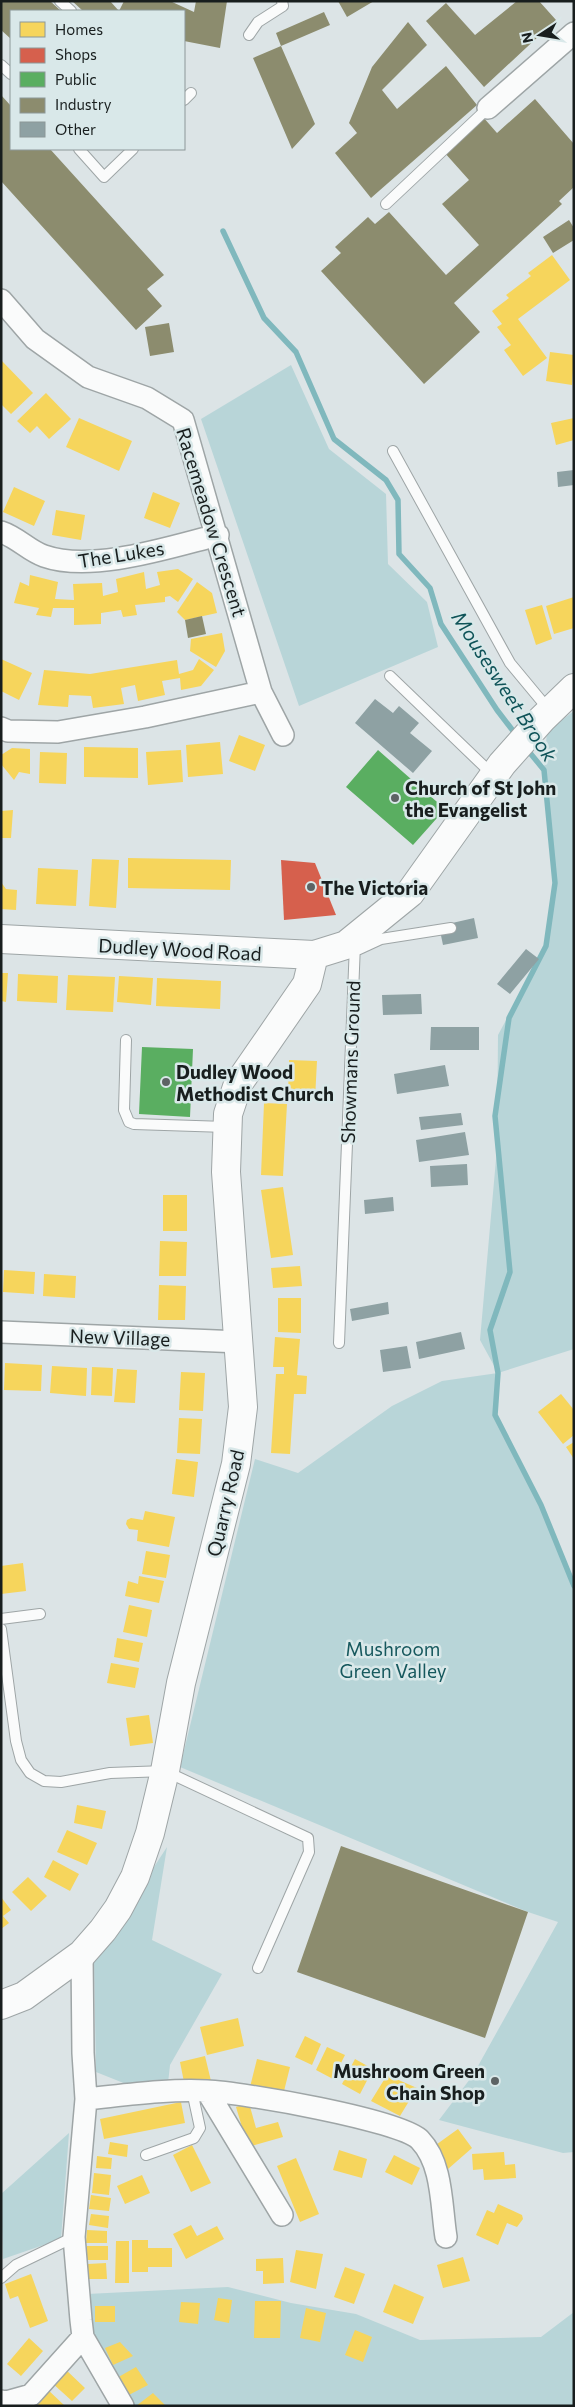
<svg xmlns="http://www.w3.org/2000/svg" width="575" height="2407" font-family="Commissioner,sans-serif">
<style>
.green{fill:#b8d5d8}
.homes{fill:#f6d55c}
.shops{fill:#d6604d}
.public{fill:#5aae61}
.industry{fill:#8c8c6e}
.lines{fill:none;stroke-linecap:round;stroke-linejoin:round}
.stream{stroke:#80b8bd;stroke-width:5.5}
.building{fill:#8ea1a3}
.lane-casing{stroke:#9ea5a6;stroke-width:12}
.street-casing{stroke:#9ea5a6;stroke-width:24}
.secondary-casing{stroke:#9ea5a6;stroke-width:30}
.lane{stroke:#fafbfb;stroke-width:10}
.street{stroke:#fafbfb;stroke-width:21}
.secondary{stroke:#fafbfb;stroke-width:28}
.poi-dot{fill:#5d6364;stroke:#d9e8e9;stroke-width:2}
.labels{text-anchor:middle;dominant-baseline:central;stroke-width:5;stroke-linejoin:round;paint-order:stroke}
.street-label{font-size:19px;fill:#181e1e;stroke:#d9e8e9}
.poi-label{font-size:19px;font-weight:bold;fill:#181e1e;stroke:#d9e8e9;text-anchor:start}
.park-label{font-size:19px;fill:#16585d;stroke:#d9e8e9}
.water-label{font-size:20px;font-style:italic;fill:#0f5358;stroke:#d9e8e9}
</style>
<rect width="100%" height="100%" fill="#dce4e6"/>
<path class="green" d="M291 365 329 449 386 494 388 564 427 602 438 647 299 706 201 419Z
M574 711V1349L498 1373 495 1415 541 1505 574 1586V2152L563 2153 439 2120 473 2075 558 1922 528 1912 180 1767 255 1459 298 1473 392 1406 442 1381 498 1373 480 1340 497 1148 498 1035 546 946 555 883 544 770 547 731Z
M167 1847 152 1940 222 1974 170 2065 168 2083 131 2086 96 2072 94 1959Z
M69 2133 61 2239 3 2259 1 2194Z
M228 2287 291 2303 356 2314 420 2340 541 2337 574 2312V2406H129L92 2335 87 2294Z"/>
<path class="homes" d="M552 255 570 280 518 319 547 358 523 376 504 350 511 345 497 327 502 324 492 311 509 298 506 295 531 276 528 273Z
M550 352 574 355 572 385 546 381Z
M1 360 33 393 11 414 1 404Z
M46 393 71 419 49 439 37 426 30 433 17 421Z
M79 418 132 441 119 471 66 447Z
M574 418V440L556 445 551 423Z
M14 487 45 501 34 526 3 512Z
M153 492 180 503 170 528 144 518Z
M56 510 85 515 81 540 52 535Z
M178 569 193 579 178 602 170 596 165 597V602L135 605 137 615 123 617 121 610 101 613V624L74 625V608H53L51 617 36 615 39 608 14 603 20 582 29 586 30 575 58 582 55 599 74 600 73 584 102 583 103 596 118 592 116 579 144 572 146 589 160 585 157 572Z
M197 582 212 593 217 613 185 620 177 612Z
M574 597V628L554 634 546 606Z
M542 605 552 639 536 645 525 610Z
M222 633 225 651 216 667 190 651 191 639Z
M1 659 32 673 19 700 1 691Z
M199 659 214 670 201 686 181 690 180 678 162 681 165 695 138 701 135 685 121 688 124 704 93 708 91 696 69 695 68 707 38 705 44 670 90 674 177 660 179 674 193 670Z
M239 735 265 745 255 771 229 761Z
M220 742 223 774 188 777 186 745Z
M84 747 138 748V778L84 777Z
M12 748 30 749V774L19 772 14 780 1 764V755Z
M181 750 183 782 148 785 146 752Z
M40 752 67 753 66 784 39 783Z
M13 810 11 838H1V811Z
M128 858 231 860 230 890 128 888Z
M92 859 119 860 116 908 89 906Z
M38 868 78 870 76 906 36 904Z
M1 882 6 889 17 890 16 910 1 909Z
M1 973H8L6 1002 1 1001Z
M18 974 58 976 57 1003 17 1001Z
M68 975 115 977 113 1012 66 1010Z
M119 976 153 978 151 1005 117 1002Z
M157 978 221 981 220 1009 156 1006Z
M289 1060 317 1061 315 1099 288 1098Z
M264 1103 287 1104 283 1176 261 1175Z
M283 1187 293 1255 271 1258 261 1190Z
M163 1195H187V1231H163Z
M160 1241 187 1242 186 1276H159Z
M300 1266 302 1286 273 1288 271 1268Z
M4 1270 35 1272 34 1294 3 1292Z
M44 1274 76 1276 75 1298 43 1296Z
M159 1285 186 1286 185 1320H158Z
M278 1298H301V1333L278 1332Z
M275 1337 300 1339 297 1375 307 1376 306 1394H294L290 1454 271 1453 276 1374H284V1367H273Z
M5 1363 42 1365 41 1391 4 1390Z
M52 1366 87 1368 86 1396 50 1393Z
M92 1367 113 1368 112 1396 91 1395Z
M117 1369 137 1370 135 1403 114 1402Z
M181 1372 205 1373 203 1411 179 1410Z
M561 1394 574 1410V1435L563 1444 538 1412Z
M179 1418 202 1419 200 1454 177 1453Z
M574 1442V1459L566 1447Z
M176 1459 198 1462 194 1497 172 1494Z
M145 1511 175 1517 169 1547 137 1541 138 1530 129 1529 126 1524 127 1520 131 1518 143 1520Z
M146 1551 170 1555 166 1578 142 1574Z
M23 1563 26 1591 1 1594V1566Z
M139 1576 164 1581 159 1603 125 1596 128 1581 138 1584Z
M129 1605 152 1610 147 1637 123 1632Z
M117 1638 143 1643 139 1662 114 1657Z
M111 1663 139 1668 135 1688 107 1683Z
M149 1715 153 1743 130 1746 126 1718Z
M77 1805 106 1811 102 1829 74 1823Z
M67 1830 97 1843 87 1865 57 1852Z
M53 1860 79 1874 70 1891 44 1877Z
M28 1877 47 1896 31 1911 12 1892Z
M1 1897 11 1910 3 1916 9 1923 1 1929Z
M238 2018 244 2046 207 2055 200 2027Z
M305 2036 321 2044 312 2065 295 2057Z
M327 2047 345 2055 333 2079 316 2070Z
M205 2056 211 2081 185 2087 180 2062Z
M257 2059 290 2067 283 2095 250 2087Z
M355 2059 373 2069 360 2094 342 2084Z
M387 2075 417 2088 400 2116 371 2101Z
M181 2102 185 2123 104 2139 100 2119Z
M249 2103 256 2128 278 2122 283 2137 248 2147 236 2107Z
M458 2129 472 2148 448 2169 433 2147Z
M110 2142 128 2145 127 2157 108 2154Z
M192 2145 211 2183 191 2192 173 2155Z
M339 2150 367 2159 362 2178 333 2170Z
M504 2152 505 2165 515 2164 516 2178 484 2180 483 2169 473 2170 472 2154Z
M394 2155 420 2168 412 2185 385 2172Z
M97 2156 112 2158 111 2169 96 2168Z
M296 2158 319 2214 300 2222 277 2166Z
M94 2173 111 2175 109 2195 92 2193Z
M142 2175 150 2193 125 2204 117 2186Z
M91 2195 111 2198 109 2211 89 2209Z
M498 2204 522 2215 523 2219 517 2227 507 2223 498 2245 476 2235 487 2210 494 2213Z
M91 2214 109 2216 108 2228 89 2225Z
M191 2225 197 2236 217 2226 224 2239 186 2259 173 2234Z
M87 2230 107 2231V2243H86Z
M132 2240H148V2248H172V2267H148V2272H132Z
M116 2241H129V2283H115Z
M87 2246H108V2260H86Z
M296 2250 323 2254 316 2289 290 2282Z
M463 2257 470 2281 443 2288 437 2265Z
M283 2258 284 2283 263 2284V2271H256V2259Z
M106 2263 107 2279H88V2264Z
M345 2267 365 2274 354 2304 334 2297Z
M31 2274 48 2321 30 2328 18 2296 10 2299 5 2284Z
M394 2284 424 2297 413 2324 383 2312Z
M218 2298 232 2300 229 2323 214 2320Z
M255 2301H281L280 2338H254Z
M181 2302 200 2303 198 2324 179 2322Z
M95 2306H115V2322H95Z
M306 2308 326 2313 320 2342 300 2338Z
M355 2330 372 2337 363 2362 345 2355Z
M29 2338 43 2351 21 2376 7 2364Z
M120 2342 133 2356 113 2365 105 2348Z
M136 2367 148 2385 125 2397 115 2379Z
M64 2368 85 2388 72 2401 51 2382Z
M46 2388 65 2406H39L34 2400Z
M153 2393 166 2406H136Z"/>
<path class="shops" d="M281 860 315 863 336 915 284 920Z"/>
<path class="public" d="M378 750 445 809 413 845 346 787Z
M142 1047 193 1049 190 1117 139 1114Z"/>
<path class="industry" d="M1 1H50L60 10 11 11V39L1 30Z
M72 1H110L119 11 124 1H170L194 12 196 1H227L220 48 184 41V11H83Z
M338 1H374L347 17Z
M517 1H539L556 20 484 87 426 21 446 3 475 35Z
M324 12 330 25 281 46 276 33Z
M408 22 427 45 382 90 397 109 446 66 477 105 371 198 335 153 357 133 349 123 372 67Z
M281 46 315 124 292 149 253 58Z
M1 95 11 106V149H50L164 275 147 289 162 306 136 330 1 181Z
M535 99 574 144V187L559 201 562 204 454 303 480 332 424 384 321 271 341 253 335 247 368 217 375 224 389 212 446 275 479 245 442 204 469 180 444 152 483 117 497 133Z
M569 220 574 228V240L553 253 543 237Z
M169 323 174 352 150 356 145 327Z
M202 616 206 634 188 638 185 620Z
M341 1846 528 1912 485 2038 297 1972Z"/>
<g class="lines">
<path class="stream" d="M223 231 264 318 296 352 334 439 386 480 398 500 399 554 430 588 441 624 497 710 517 736
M526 748 544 770 555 883 546 946 509 1018 495 1116 510 1272 490 1330 498 1373 495 1415 541 1505 574 1586"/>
</g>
<path class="building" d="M574 470V485L558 487 557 472Z
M375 699 393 713 399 706 419 723 410 733 432 751 413 773 355 723Z
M474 918 478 938 443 945 439 926Z
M526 949 539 959 510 994 497 984Z
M421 994 422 1014 383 1015 382 995Z
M431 1027H479V1050H430Z
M445 1065 449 1086 397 1094 394 1074Z
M461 1113 463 1125 421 1130 419 1117Z
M465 1132 469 1155 419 1162 416 1140Z
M467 1164 468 1185 431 1187 430 1166Z
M393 1197 394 1211 365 1214 364 1200Z
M388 1302 389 1314 352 1321 350 1309Z
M461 1332 465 1349 419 1359 416 1342Z
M407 1346 411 1368 383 1372 380 1350Z"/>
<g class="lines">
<defs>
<path id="lane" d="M60 1 71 11
M249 35 258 22 283 6 282 1
M1 65 11 74
M184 100 191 93
M79 149 104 177 133 149
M386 204 488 108
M393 451 510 663 549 710
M390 676 493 775
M355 951 381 939 451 928
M126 1040 124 1110 129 1122 134 1124 226 1127
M339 1343 355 944
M1 1619 40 1614
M1 1629 16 1741 21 1760 30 1773 44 1781 61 1782 110 1773 165 1771 308 1838 309 1852 258 1968
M146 2155 194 2138 200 2128 192 2091
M1 2278 16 2265 74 2237"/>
<path id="street" d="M488 108 574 33
M1 300 35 339 88 377 147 398 183 420 261 692 145 717 58 732 8 731 1 728
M1 532C17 537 29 551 44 556 92 573 170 547 218 535
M261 692 283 735
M1 1332 240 1342
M82 1954 83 2053 86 2099 74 2237 81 2320 83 2337 123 2406
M207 2091 282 2215
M86 2099C126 2095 167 2089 207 2091 240 2092 401 2120 420 2140 443 2164 441 2206 446 2237
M1 2401 6 2402 31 2395 83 2337"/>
<path id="secondary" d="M1 939 314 955 346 945 410 893 502 764 542 719 574 688
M1 2005 24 1996 82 1954 103 1930 118 1909 135 1877 150 1833 165 1771 181 1683 236 1464 243 1407 226 1172 228 1114 238 1084 307 984 314 955"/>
</defs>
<use href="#lane" class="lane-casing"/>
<use href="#street" class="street-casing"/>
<use href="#secondary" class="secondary-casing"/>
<use href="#lane" class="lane"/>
<use href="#street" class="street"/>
<use href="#secondary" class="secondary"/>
</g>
<g class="poi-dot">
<circle cx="395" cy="798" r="5"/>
<circle cx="311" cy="887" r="5"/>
<circle cx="166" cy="1082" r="5"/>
<circle cx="495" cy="2081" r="5"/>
</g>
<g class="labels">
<g class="street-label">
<text transform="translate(212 522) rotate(73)">Racemeadow Crescent</text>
<text transform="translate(121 554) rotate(-9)">The Lukes</text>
<text transform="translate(180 949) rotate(3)">Dudley Wood Road</text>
<text transform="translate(350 1062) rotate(-88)">Showmans Ground</text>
<text transform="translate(120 1337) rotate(2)">New Village</text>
<text transform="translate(225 1503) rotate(-77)">Quarry Road</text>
</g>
<g class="poi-label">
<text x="405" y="787">Church of St John<tspan x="405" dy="22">the Evangelist</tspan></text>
<text x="321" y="887">The Victoria</text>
<text x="176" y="1071">Dudley Wood<tspan x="176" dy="22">Methodist Church</tspan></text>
<text x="485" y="2070" text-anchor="end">Mushroom Green<tspan x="485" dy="22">Chain Shop</tspan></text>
</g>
<g class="park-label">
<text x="393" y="1648">Mushroom<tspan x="393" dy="22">Green Valley</tspan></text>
</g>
<g class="water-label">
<text transform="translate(505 686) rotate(57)">Mousesweet Brook</text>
</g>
</g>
<rect width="575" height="2407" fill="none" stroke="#181e1e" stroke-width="5"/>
<rect x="10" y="10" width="175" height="140" fill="#d9e8e9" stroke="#8c9798"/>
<rect x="20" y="22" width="25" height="15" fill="#f6d55c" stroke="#8c9798"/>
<text x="55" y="35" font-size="15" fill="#181e1e">Homes</text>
<rect x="20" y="48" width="25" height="15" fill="#d6604d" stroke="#8c9798"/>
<text x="55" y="60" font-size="15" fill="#181e1e">Shops</text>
<rect x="20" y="72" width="25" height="15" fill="#5aae61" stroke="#8c9798"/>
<text x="55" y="85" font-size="15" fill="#181e1e">Public</text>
<rect x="20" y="98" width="25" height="15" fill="#8c8c6e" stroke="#8c9798"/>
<text x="55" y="110" font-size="15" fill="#181e1e">Industry</text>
<rect x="20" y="122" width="25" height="15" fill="#8ea1a3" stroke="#8c9798"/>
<text x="55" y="135" font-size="15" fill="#181e1e">Other</text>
<g transform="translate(540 35) rotate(258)" stroke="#d9e8e9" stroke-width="4" paint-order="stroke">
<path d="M0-4L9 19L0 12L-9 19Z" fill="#181e1e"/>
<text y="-8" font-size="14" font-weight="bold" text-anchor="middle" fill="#181e1e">N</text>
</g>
</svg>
